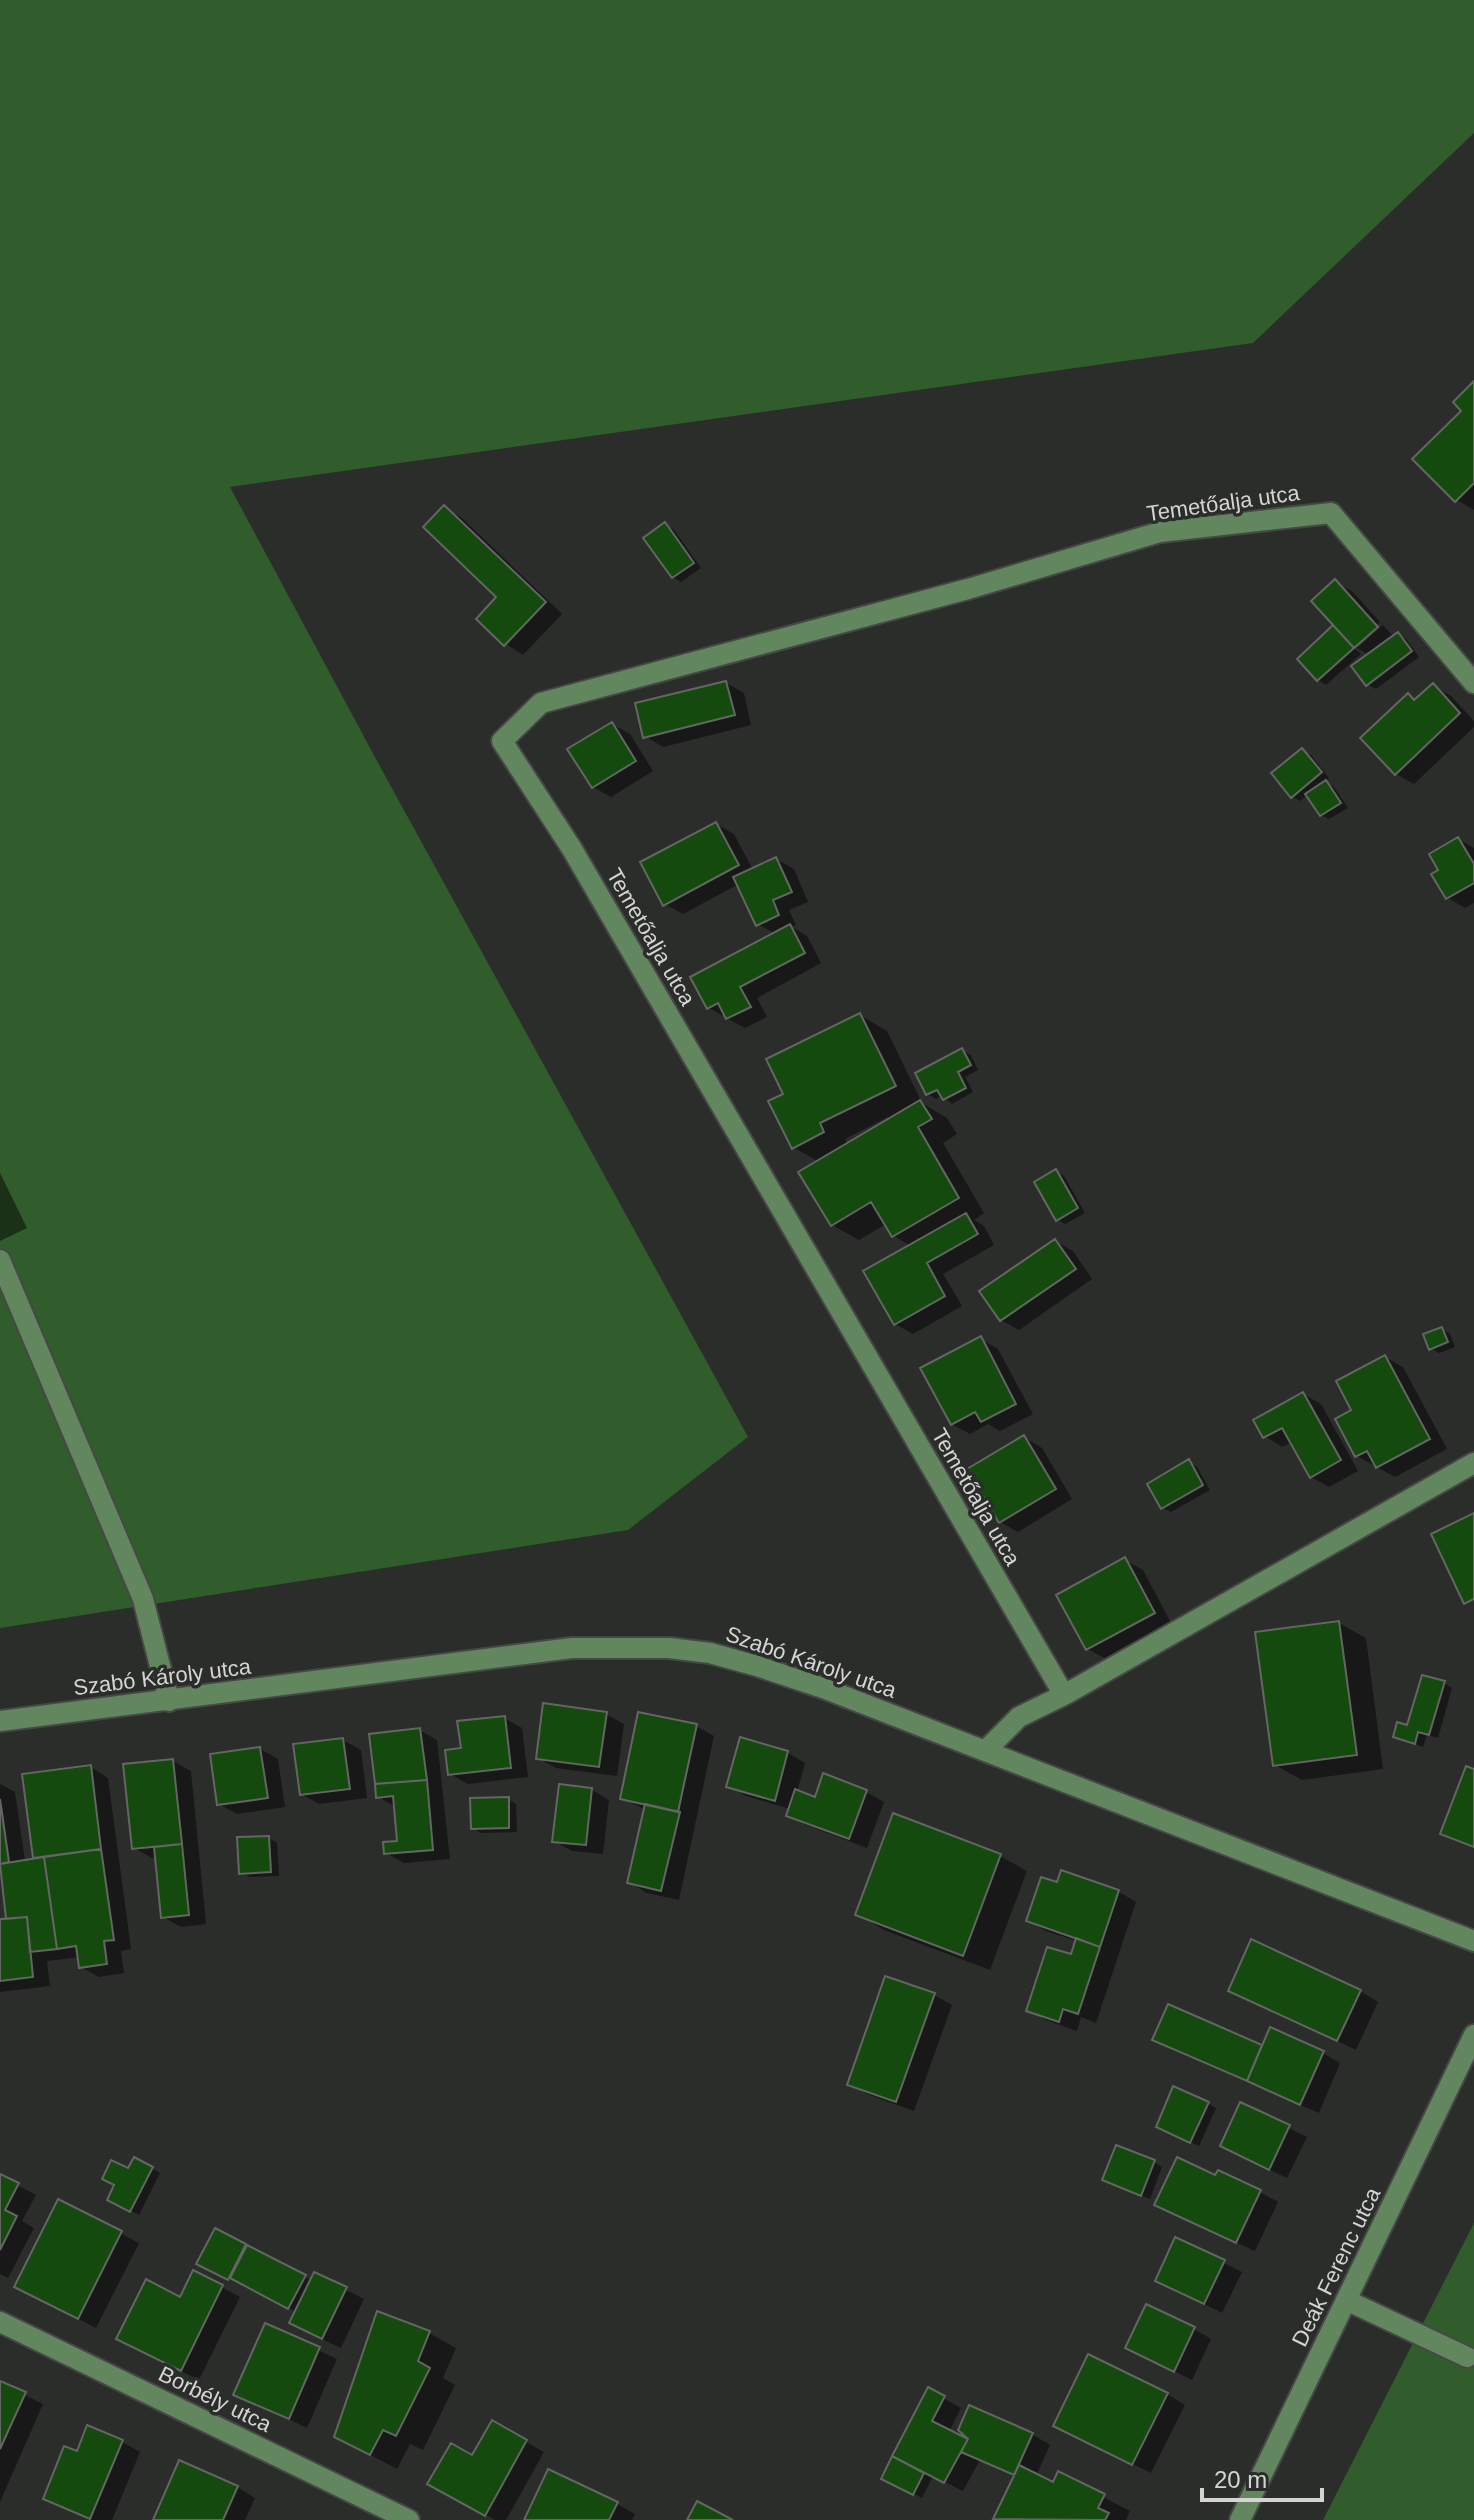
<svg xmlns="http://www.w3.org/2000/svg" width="1474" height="2520" font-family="Helvetica,sans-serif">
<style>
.green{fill:#315c2b}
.shadow{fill:#0007;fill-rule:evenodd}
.building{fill:#144a0e;stroke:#646663;stroke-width:2}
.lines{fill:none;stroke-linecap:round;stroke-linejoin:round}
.minor-casing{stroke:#464846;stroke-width:24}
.minor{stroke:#62875e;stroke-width:20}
.labels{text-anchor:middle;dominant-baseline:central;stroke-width:7;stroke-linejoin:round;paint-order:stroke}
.street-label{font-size:22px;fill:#d4d5d3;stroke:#2b2d2b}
</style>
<rect width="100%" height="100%" fill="#2b2d2b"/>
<path class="green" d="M0 0H1474V133L1253 343 230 487 377 761 748 1437 628 1530 0 1628Z
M1474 2223V2520H1323Z"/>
<path class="shadow" d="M1474 384V510L1457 500 1415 459 1464 411Z
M444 508 462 518 562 614 523 655 506 644 479 619 499 597Z
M666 525 674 530 701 568 681 582 673 577Z
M1335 582 1353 592 1380 622 1357 643 1355 649 1361 654 1326 685 1318 680 1336 626Z
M1383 625 1394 637 1398 634 1406 639 1419 657 1376 689 1367 684 1369 655 1357 648Z
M726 683 744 693 751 725 663 747 645 736Z
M1433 686 1451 696 1474 721V727L1414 784 1396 774 1408 695 1417 700Z
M612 724 630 734 653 771 611 797 593 787Z
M1302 751 1311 755 1329 778 1324 781 1334 787 1348 808 1329 819 1321 815 1308 794 1300 801 1292 796Z
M716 824 734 834 753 870 776 859 794 869 808 902 789 910 796 925 792 927 807 936 821 963 757 998 767 1017 745 1028 709 1008 775 934 758 924 739 884 683 914 665 904Z
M1458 839 1474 848V903L1465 908 1448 898Z
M860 1015 887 1031 922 1103 947 1118 957 1134 943 1143 984 1213 974 1220 984 1226 994 1245 943 1274 962 1306 913 1334 895 1324 911 1246 894 1236 886 1224 859 1240 832 1225 819 1162 793 1147 786 1095ZM888 1117 890 1120 848 1145 845 1139Z
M962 1050 971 1055 978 1070 965 1077 973 1092 952 1104 942 1095 936 1099 928 1094Z
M1056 1171 1064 1176 1085 1213 1065 1224 1057 1219Z
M0 1173 27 1228 0 1241Z
M1055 1241 1073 1251 1092 1279 1019 1330 1001 1320Z
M1442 1329 1450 1334 1455 1347 1439 1353 1431 1348Z
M981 1339 998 1349 1033 1414 1000 1431 988 1424 970 1434 952 1424Z
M1385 1357 1403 1367 1447 1449 1395 1477 1357 1456 1354 1411Z
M1303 1394 1321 1404 1358 1471 1329 1487 1311 1477 1292 1442 1282 1447 1265 1436Z
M1024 1437 1042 1448 1072 1499 1018 1532 1000 1522Z
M1189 1462 1197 1467 1210 1490 1171 1512 1163 1508Z
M1125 1560 1143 1570 1171 1623 1106 1659 1088 1649 1059 1596Z
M1339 1623 1366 1638 1383 1769 1302 1780 1275 1765Z
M1444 1683 1452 1688 1438 1738 1427 1735 1423 1747 1395 1736 1408 1728Z
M606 1714 624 1724 617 1776 556 1768 538 1758Z
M504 1718 522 1728 528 1777 468 1784 450 1774Z
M696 1726 714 1736 679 1900 647 1893 629 1882 646 1810 622 1798Z
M419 1730 437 1740 450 1859 404 1863 386 1853 399 1842 396 1807 378 1797Z
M343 1740 361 1750 367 1798 319 1804 301 1794Z
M741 1740 788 1753 805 1763 797 1792 816 1799 866 1792 884 1802 867 1848 806 1825 788 1815 790 1809 746 1796 728 1786Z
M260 1749 278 1759 285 1807 237 1814 219 1804Z
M173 1761 191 1771 206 1924 181 1927 163 1917 157 1858H152L134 1848Z
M91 1767 108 1778 131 1949 121 1951 124 1973 99 1977 81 1967 80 1957 47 1961 50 1986 0 1992V1921H8L2 1875 0 1876V1784L15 1792 25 1861 35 1859 25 1775Z
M592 1790 609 1800 603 1854 572 1851 554 1841Z
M508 1799 516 1804 517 1832 481 1833 473 1828Z
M894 1816 1000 1856 1027 1871 990 1970 884 1930 858 1914Z
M269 1838 277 1843 279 1876 250 1877 241 1873Z
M1063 1872 1119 1892 1136 1902 1096 2023 1081 2017 1077 2031 1046 2020 1029 2010 1072 1957 1077 1941 1046 1931 1028 1920 1058 1885Z
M1230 1990 1360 1991 1378 2002 1356 2050Z
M934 1995 952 2005 914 2111 867 2094 849 2084Z
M1169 2006 1264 2047 1323 2053 1340 2063 1319 2113 1172 2050 1155 2039Z
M1208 2103 1216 2108 1199 2146 1166 2131Z
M1241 2105 1307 2137 1287 2178 1240 2156Z
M135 2159 160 2173 139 2215 110 2199Z
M1154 2162 1162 2167 1150 2199 1113 2184Z
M0 2176 36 2195 22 2221 34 2228 8 2278 0 2274Z
M1216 2177 1260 2192 1278 2202 1255 2251 1174 2214Z
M59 2202 139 2243 96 2328 34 2296Z
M216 2230 312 2281 315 2274 364 2299 341 2348 309 2333 297 2312 199 2263Z
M1176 2239 1242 2272 1222 2313 1157 2280Z
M194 2273 240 2297 199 2380 136 2348 181 2300Z
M378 2314 429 2333 456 2348 443 2378 455 2385 423 2450 410 2444 397 2469 363 2451Z
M266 2326 337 2359 307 2428 236 2394Z
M1194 2329 1211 2339 1192 2380 1145 2357Z
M0 2383 43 2404 0 2502Z
M929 2390 961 2408 949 2432 973 2444 1032 2434 1050 2445 1036 2476 1054 2485 1059 2474 1130 2511 1126 2520H999L995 2518 1016 2476 980 2460 963 2491 933 2476 922 2498 884 2478Z
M1167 2394 1185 2405 1151 2473 1074 2435Z
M493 2423 544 2452 506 2520H495L430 2483 473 2458Z
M122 2442 140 2452 112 2520H90L45 2498 78 2454Z
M237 2487 255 2498 245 2520H155Z
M617 2504 635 2514 632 2520H527Z"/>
<path class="building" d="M1474 381V483L1455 502 1412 459 1461 411 1453 402Z
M444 505 546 602 504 646 476 619 496 597 423 527Z
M665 522 694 563 672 578 643 538Z
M1335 579 1378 627 1354 648 1311 601Z
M1333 625 1354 648 1317 681 1297 659Z
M1398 632 1412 651 1366 686 1351 666Z
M726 681 735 715 643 738 635 703Z
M1433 683 1460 713 1395 775 1360 738 1408 693 1414 700Z
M612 722 636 761 592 788 567 749Z
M1302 748 1322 772 1291 798 1271 773Z
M1326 780 1341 803 1320 816 1305 794Z
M716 822 739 865 663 906 640 862Z
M1458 837 1474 864V883L1446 899 1431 874 1438 870 1429 854Z
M776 857 792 892 773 900 779 915 756 926 733 877Z
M790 924 805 953 740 987 751 1007 726 1019 718 1003 707 1009 690 977Z
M860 1013 896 1086 820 1123 824 1132 792 1149 768 1101 783 1094 766 1059Z
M962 1048 971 1065 958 1072 966 1088 943 1100 937 1090 926 1095 915 1073Z
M920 1100 932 1119 918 1127 959 1198 892 1237 871 1202 831 1226 798 1172Z
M1056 1169 1078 1208 1056 1221 1034 1182Z
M966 1213 978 1234 927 1263 945 1296 894 1325 863 1271Z
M1055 1239 1076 1269 1000 1321 979 1291Z
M1442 1327 1448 1342 1429 1350 1423 1334Z
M981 1336 1016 1404 981 1422 975 1412 951 1425 920 1368Z
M1385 1355 1430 1439 1376 1468 1367 1451 1355 1457 1335 1419 1351 1410 1336 1381Z
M1303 1392 1341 1460 1310 1478 1282 1428 1263 1438 1253 1420Z
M1024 1435 1056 1489 999 1523 967 1469Z
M1189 1459 1203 1485 1161 1509 1147 1484Z
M1474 1513V1599L1464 1604 1431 1534Z
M1125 1557 1155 1613 1086 1650 1056 1595Z
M1339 1621 1357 1755 1273 1766 1255 1632Z
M1422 1675 1445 1681 1429 1735 1418 1732 1415 1744 1393 1737 1397 1722 1407 1725Z
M543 1703 607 1712 599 1767 536 1759Z
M638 1712 697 1724 678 1812 620 1799Z
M505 1716 511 1768 448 1775 445 1750 461 1748 457 1721Z
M420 1728 427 1780 375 1784 369 1734Z
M740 1737 788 1751 775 1801 726 1787Z
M343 1738 350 1789 300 1795 293 1744Z
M260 1747 268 1798 217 1805 210 1754Z
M173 1759 182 1844 132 1849 123 1764Z
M91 1765 101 1849 33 1858 22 1774Z
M1466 1766 1474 1769V1847L1440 1834Z
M823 1773 867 1790 849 1839 786 1816 795 1789 815 1797Z
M427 1780 433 1850 384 1854 383 1842 397 1841 393 1796 376 1798 375 1784Z
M559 1784 592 1788 586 1845 552 1842Z
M509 1797V1828L471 1829 470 1798Z
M0 1799 9 1862 0 1864Z
M645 1804 680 1812 661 1891 627 1883Z
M893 1813 1001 1854 963 1956 855 1915Z
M269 1836 271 1872 239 1874 237 1837Z
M182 1844 189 1915 161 1918 154 1847Z
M101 1849 114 1940 104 1941 107 1964 79 1968 76 1946 57 1949 44 1857Z
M44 1857 57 1949 30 1952 27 1917 6 1919 0 1864Z
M1061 1870 1119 1890 1100 1947 1026 1921 1041 1877 1057 1882Z
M27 1917 33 1977 0 1981V1919Z
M1076 1938 1100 1947 1078 2014 1063 2009 1059 2022 1026 2011 1047 1947 1071 1954Z
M1251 1939 1361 1990 1337 2041 1228 1991Z
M885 1976 935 1993 896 2102 847 2085Z
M1168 2004 1262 2045 1247 2081 1152 2040Z
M1270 2027 1324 2051 1300 2105 1247 2081Z
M1173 2086 1209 2102 1190 2143 1156 2127Z
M1240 2102 1290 2125 1269 2170 1220 2146Z
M1116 2145 1155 2160 1141 2196 1102 2180Z
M134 2157 153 2167 130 2212 107 2200 114 2185 102 2179 111 2160 128 2168Z
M1177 2157 1215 2175 1218 2170 1261 2190 1236 2243 1154 2205Z
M0 2174 19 2183 5 2210 17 2216 0 2250Z
M58 2199 122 2231 78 2319 14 2287Z
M215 2228 246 2244 228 2280 196 2264Z
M1175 2237 1225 2260 1204 2304 1155 2281Z
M247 2245 306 2275 288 2309 230 2278Z
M193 2270 223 2285 181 2371 116 2339 146 2279 180 2297Z
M314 2272 347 2287 322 2339 289 2323Z
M1146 2304 1195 2327 1174 2372 1125 2348Z
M377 2311 430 2331 418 2361 430 2368 396 2436 383 2430 370 2455 334 2437Z
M265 2323 320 2347 289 2419 233 2395Z
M1088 2354 1168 2393 1132 2465 1053 2426Z
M0 2381 26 2392 0 2449Z
M928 2387 945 2396 932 2421 968 2439 944 2483 892 2456Z
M969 2405 1033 2433 1014 2475 961 2452 968 2439 958 2430Z
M492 2420 527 2440 485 2516 427 2484 451 2443 472 2455Z
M87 2425 123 2440 90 2519 43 2499 64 2446 77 2451Z
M892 2456 924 2473 913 2495 881 2479Z
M179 2460 238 2486 223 2520H153Z
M1019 2465 1053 2482 1058 2471 1105 2494 1098 2508 1109 2513 1105 2520 993 2519Z
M548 2469 618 2502 609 2520H524Z
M697 2501 733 2520H687Z"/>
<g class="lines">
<defs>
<path id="minor" d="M0 1260 143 1599 169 1701
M1064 1695 572 849 502 741 541 703 968 589 1160 532 1331 513 1474 683
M0 1721 572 1648H669L710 1653 757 1666 823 1688 1474 1941
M986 1750 1019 1717 1064 1695 1474 1463
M1346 2300 1467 2357
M0 2322 409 2520
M1240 2520 1474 2035"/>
</defs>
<use href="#minor" class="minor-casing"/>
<use href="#minor" class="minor"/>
</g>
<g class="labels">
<g class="street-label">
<text transform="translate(1223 503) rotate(-8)">Temetőalja utca</text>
<text transform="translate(651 937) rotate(60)">Temetőalja utca</text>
<text transform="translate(976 1497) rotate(60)">Temetőalja utca</text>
<text transform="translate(811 1662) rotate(19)">Szabó Károly utca</text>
<text transform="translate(162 1677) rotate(-7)">Szabó Károly utca</text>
<text transform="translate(1336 2267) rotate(-64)">Deák Ferenc utca</text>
<text transform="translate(215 2399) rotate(26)">Borbély utca</text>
</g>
</g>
<path d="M1202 2488v12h120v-12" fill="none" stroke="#d4d5d3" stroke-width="4"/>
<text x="1214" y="2488" font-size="24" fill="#d4d5d3" stroke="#2b2d2b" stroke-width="6" paint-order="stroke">20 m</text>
</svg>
